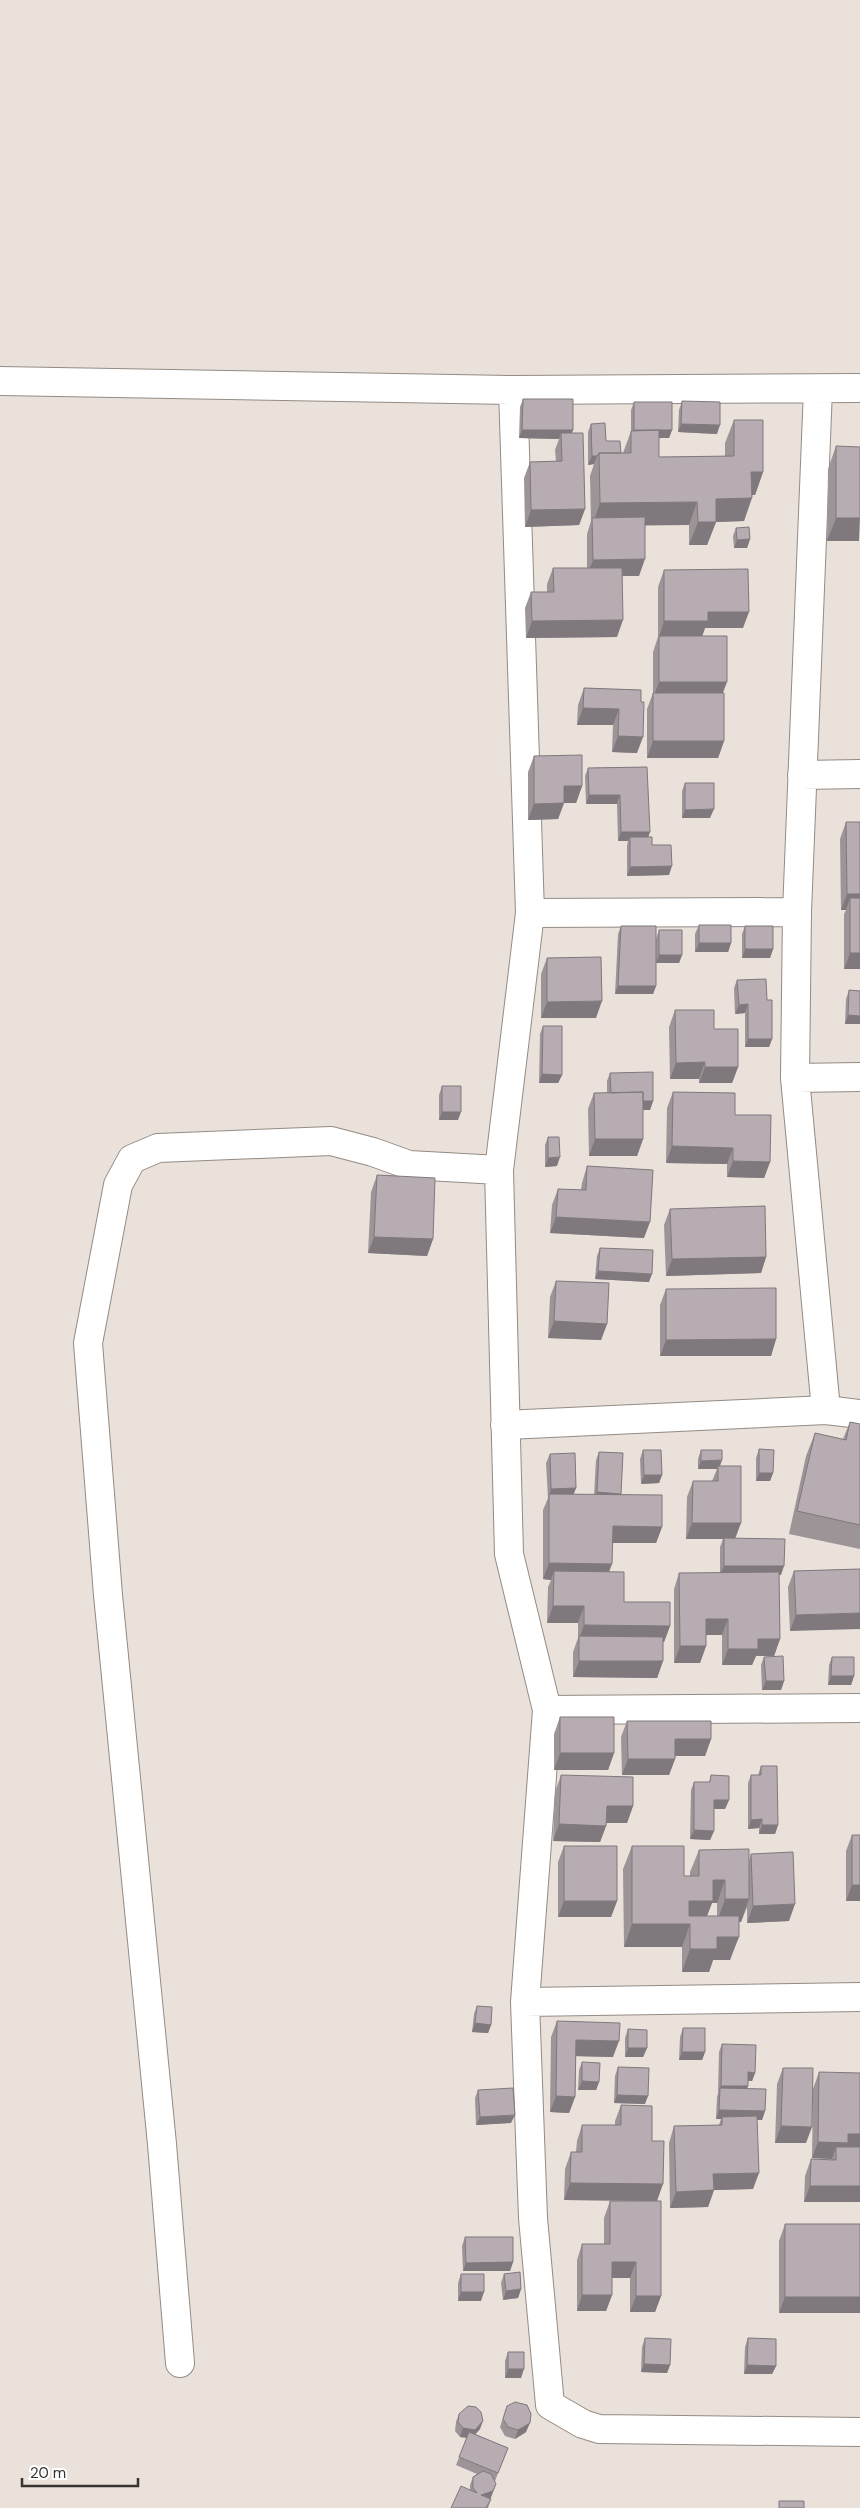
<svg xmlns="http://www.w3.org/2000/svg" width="860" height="2508" font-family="'DM Sans',sans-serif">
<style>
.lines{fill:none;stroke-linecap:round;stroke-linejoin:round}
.minor-casing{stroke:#938b84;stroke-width:30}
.minor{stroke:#fff;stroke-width:28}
.wall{fill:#9d9498;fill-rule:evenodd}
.shaded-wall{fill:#7f787c}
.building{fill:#b6acb1;stroke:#7f787c}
</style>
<rect width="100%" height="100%" fill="#e9e1da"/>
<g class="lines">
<defs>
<path id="minor" d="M0 381 513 390 860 388
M818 389 797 912 795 1078 826 1410
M513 390 530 913 499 1170 509 1554 547 1710 525 2002 533 2218 550 2405 583 2424 599 2429 860 2432
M802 775 860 774
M530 913 797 912
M795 1078 860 1077
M505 1425 826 1410 860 1414
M547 1710 860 1708
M525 2002 860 1997
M180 2363 162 2144 108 1595 88 1343 118 1185 132 1159 158 1148 331 1141 373 1152 409 1165 499 1170"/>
</defs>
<use href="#minor" class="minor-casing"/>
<use href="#minor" class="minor"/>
</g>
<path class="wall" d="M523 399 573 430 572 433 585 509 579 525 525 527 524 478 530 462 556 461 555 450 559 439 519 438 520 407Z
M682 401 717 434 678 432 679 410Z
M634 402 672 430 669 438H659V457L725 456V443L734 420 763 472 755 495H752L744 521 716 522 707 545H689V525H645L639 576H622L617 637 526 638 525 608 531 592H547V584L553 568H587V534L591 521 590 476 594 464 588 465V432L591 424 606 441 621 453H623L631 431V410Z
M836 446 859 541H827L828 469Z
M736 528 750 539 747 548H734L733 536Z
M664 570 743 628H705L702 636 723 693 724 741 718 758H647V709L653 693V652L658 637V587Z
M584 688 641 690 637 753 612 752 613 725H577L578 705Z
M534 756 582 786 576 803H564L558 819 528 820V772Z
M647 767 648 837 669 875 627 876V846L628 841H618L617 804H586L585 776 588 768Z
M685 783 710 818H682V791Z
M846 822H860V969H844V914L846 910H841L840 839Z
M699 925 731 943 728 952H695V934Z
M621 926 656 986 653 994H615L618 934Z
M745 926 773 949 770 958H742V934Z
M659 930 682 955 679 963H656V939Z
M547 958 596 1018H541V974Z
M737 980 767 1000 772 1039 769 1047H745V1013L735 1014 734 988Z
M849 990 860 991V1024H845L846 999Z
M675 1010 714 1029 738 1067 732 1083H699V1079H670L669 1027Z
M543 1026 562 1075 558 1083H539L540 1034Z
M610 1073 653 1101 650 1110H643V1139L637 1156H589L588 1109 594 1093H607V1081Z
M442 1086 458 1120H439V1095Z
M673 1092 735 1115 770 1162 764 1178 727 1177V1164L666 1163 667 1108Z
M548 1137 557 1166 545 1167V1145Z
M587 1166 644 1238 550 1233 552 1205 558 1189 581 1190 582 1183Z
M377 1175 433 1239 427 1256 368 1253 371 1192Z
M670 1209 766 1257 761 1273 666 1276 664 1225Z
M600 1248 649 1282 595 1279 597 1256Z
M556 1281 607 1324 601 1340 548 1338 550 1297Z
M666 1289 776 1339 771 1356H660V1305Z
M850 1422 860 1424V1549L789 1534 806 1456 815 1433 843 1439Z
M759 1449 773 1473 770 1481H756V1458Z
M643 1450 662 1475 659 1483 641 1484 640 1459Z
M701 1450 720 1466 735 1538 781 1575H779L780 1639 774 1656H756L752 1665H722V1635H706V1646L700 1663H674V1589L679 1573H720V1547L723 1539H686L687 1497 693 1481H712L717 1469H698V1459Z
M599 1452 620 1495 662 1527 656 1543H612L609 1571 624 1602 670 1626 664 1642H663V1661L657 1678 573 1677V1652L578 1638V1623H547L548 1587 551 1580 543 1579V1510L548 1498 546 1463 550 1454 576 1488 573 1494 594 1495 596 1460Z
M860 1569 790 1631 788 1587 794 1571Z
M764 1657 784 1681 781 1690H762L761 1665Z
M832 1657 854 1676 851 1685H828L829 1665Z
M560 1717 614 1753 608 1770H554V1734Z
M627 1721 711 1739 705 1756H675V1759L669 1775H622L621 1737Z
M761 1766 778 1825 775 1834H759V1828L748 1829V1783L751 1775H758Z
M561 1775 633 1806 627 1823H606V1826L600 1842 553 1841 555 1792Z
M711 1775 729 1800 725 1809H714V1831L710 1840 690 1839 691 1790 694 1782H709Z
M852 1835 860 1901H846V1851Z
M564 1846 617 1901 611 1917H558V1862Z
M632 1846 684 1876H690V1872L699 1850 749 1861 751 1854 789 1921 747 1923V1907L741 1922H739L730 1960H713L709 1972H682V1947H624L623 1869ZM712 1903H717V1916H707Z
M477 2006 491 2025 488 2033 472 2032 474 2014Z
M557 2021 613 2057 576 2056 575 2097 569 2113 550 2112 551 2037Z
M683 2028 705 2052 702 2060H679L680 2037Z
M628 2029 647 2048 643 2057H625V2038Z
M722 2044 755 2073 752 2081H748L747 2089 765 2111 762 2120 757 2119 753 2189 714 2190 708 2207 670 2208 669 2143 674 2126 719 2125 721 2119H716L717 2097 718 2093 719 2052Z
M582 2062 599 2082 596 2090H578L579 2070Z
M618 2067 645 2104 614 2103 615 2076Z
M783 2068 806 2143H775L777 2084Z
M819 2072 860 2202H804L805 2176 811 2159 831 2160 832 2159 812 2158 813 2089Z
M478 2090 511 2123 476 2125 475 2098Z
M621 2105 652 2141 657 2201 564 2200 565 2169 571 2152H576L577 2141 582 2125H615V2121Z
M610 2201 661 2296 655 2312H630V2278H612V2295L606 2311H577V2260L582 2244H604V2218Z
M785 2224 860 2313H779V2241Z
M465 2237 513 2262 510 2271H463L462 2246Z
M461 2274 481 2301H458V2283Z
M504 2274 521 2289 518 2298 503 2300 501 2283Z
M645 2338 670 2365 667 2373 641 2372 642 2347Z
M748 2338 776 2366 772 2374H744L745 2347Z
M508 2352 521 2378H505V2361Z
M507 2406 526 2432 515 2439 505 2436 500 2427Z
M459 2414 480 2429 475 2434 508 2448 495 2481 493 2492 490 2499H491L488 2508H451L470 2490V2485L473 2477 477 2474 456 2465 467 2438 460 2437 455 2431 456 2422Z"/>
<path class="shaded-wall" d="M681 424 720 425 717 434 678 432Z
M522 430H573L570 439 561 433 559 439 519 438Z
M634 430H672L669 438H631Z
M592 456H597L594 464 588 465Z
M751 472H763L755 495H743Z
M752 498 744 521 716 522 707 545H689L698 522 716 499Z
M697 502 689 525 593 526V523L600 503Z
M585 509 579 525 525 527 531 510Z
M836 518H860L859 541H827Z
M750 539 747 548H734L737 540Z
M645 559 639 576H587L593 560Z
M708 612H749L743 628H705L702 637H659L664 621Z
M623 620 617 637 526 638 532 621Z
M659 682H727L721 698H653Z
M583 708 619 709 613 725H577Z
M618 736 643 737 637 753 612 752Z
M653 741H724L718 758H647Z
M564 786H582L576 803H558Z
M589 795H620L617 804H586Z
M564 803 558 819 528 820 534 804Z
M714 809 710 818H682L685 810Z
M621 832H650L647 841 630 837 628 841H618Z
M672 866 669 875 627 876 630 867Z
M847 894H860V910L850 898 846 910H841Z
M699 943H731L728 952H695Z
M745 949H773L770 958H742Z
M850 953H860V969H844Z
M659 955H682L679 963H656Z
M618 986H656L653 994H615Z
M602 1001 596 1018H541L547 1002Z
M748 1004 745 1013 735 1014 739 1005Z
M848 1015 860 1016V1024H845Z
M748 1039H772L769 1047H745Z
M705 1062 699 1079H670L676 1063Z
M705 1067H738L732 1083H699Z
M542 1074 562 1075 558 1083H539Z
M611 1100 653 1101 650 1110 608 1109Z
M442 1112H461L458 1120H439Z
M595 1139H643L637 1156H589Z
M672 1146 733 1148 727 1164 666 1163Z
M560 1157 557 1166 545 1167 548 1158Z
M733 1161 770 1162 764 1178 727 1177Z
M556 1217 650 1222 644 1238 550 1233Z
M374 1237 433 1239 427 1256 368 1253Z
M766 1257 761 1273 666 1276 672 1259Z
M598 1271 652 1274 649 1282 595 1279Z
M554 1321 607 1324 601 1340 548 1338Z
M776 1339 771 1356H660L666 1340Z
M722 1460 719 1469 718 1466 717 1469H698L701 1461Z
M759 1473H773L770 1481H756Z
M644 1475H662L659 1483 641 1484Z
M576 1488 573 1496 549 1494 548 1498 551 1489Z
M597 1492 621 1494 618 1502 593 1501Z
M692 1523H741L735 1539H686Z
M613 1526 662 1527 656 1543H607Z
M549 1563 612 1564 606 1580 554 1571 551 1580 543 1579Z
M724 1566H784L781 1575 720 1574Z
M553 1606H584L578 1623H547Z
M860 1613V1629L790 1631 796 1615Z
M706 1619H728L722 1635H700Z
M584 1625 670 1626 664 1642 579 1641V1639Z
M758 1639H780L774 1656H756L752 1665H722L728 1649Z
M680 1646H706L700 1663H674Z
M579 1661H663L657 1678 573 1677Z
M831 1676H854L851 1685H828Z
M766 1681H784L781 1690H762Z
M675 1739H711L705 1756H669Z
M560 1753H614L608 1770H554Z
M628 1759H675L669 1775H622Z
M714 1800H729L725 1809H711Z
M607 1806H633L627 1823H601Z
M762 1819 759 1828 748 1829 751 1820Z
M559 1824 606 1826 600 1842 553 1841Z
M762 1825H778L775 1834H759Z
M694 1830 714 1831 710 1840 690 1839Z
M713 1880H725L717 1903H712L704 1923H680L689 1901Z
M852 1885H860V1901H846Z
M725 1899H749L741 1922H717Z
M564 1901H617L611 1917H558Z
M795 1904 789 1921 747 1923 753 1906Z
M632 1924H690L682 1947H624Z
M717 1937H739L730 1960H713L709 1972H682L690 1949Z
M475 2023 491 2025 488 2033 472 2032Z
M576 2040 619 2041 613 2057 570 2056Z
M628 2048H647L643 2057H625Z
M682 2052H705L702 2060H679Z
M748 2072 755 2073 752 2081H745Z
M582 2081 599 2082 596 2090H578Z
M721 2086H748L745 2095 720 2089Z
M617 2095 648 2096 645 2104 614 2103Z
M556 2096 575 2097 569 2113 550 2112Z
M719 2110 765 2111 762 2120 716 2119Z
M515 2115 511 2123 476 2125 480 2117Z
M781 2126 812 2127 806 2143H775Z
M848 2134H860V2150L836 2147 832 2159 812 2158 818 2142Z
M759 2173 753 2189 714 2190 708 2207 670 2208 676 2192 713 2174Z
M570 2183 663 2184 657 2201 564 2200Z
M810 2186H860V2202H804Z
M513 2262 510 2271H463L466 2263Z
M612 2262H636L630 2278H606Z
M521 2289 518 2298 503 2300 506 2291Z
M461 2292H484L481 2301H458Z
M582 2295H612L606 2311H577Z
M636 2296H661L655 2312H630Z
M785 2297H860V2313H779Z
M644 2364 670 2365 667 2373 641 2372Z
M747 2365 776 2366 772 2374H744Z
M508 2369H524L521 2378H505Z
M483 2421 480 2429 472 2438 460 2437 463 2428Z
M530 2423 526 2432 515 2439 518 2430Z
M496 2484 490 2500 481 2495Z"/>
<path class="building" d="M523 399H573V430H522Z
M682 401 720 402V425L681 424Z
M634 402H672V430H634Z
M734 420H763V472H751L752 498 716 499V522H698L697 502 600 503 599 453H631V431L659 430V457L734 456Z
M605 423 606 441H620L621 453H599L597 456H592L591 424Z
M561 433H583L585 509 531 510 530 462 562 461Z
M836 446 860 447V518H836Z
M645 517V559L593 560 592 518Z
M749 527 750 539 737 540 736 528Z
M553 568H622L623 620 532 621 531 592H554Z
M748 569 749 612H708V621H664V570Z
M659 636H727V682H659Z
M584 688 641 690V702H644L643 737 618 736 619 709 583 708Z
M653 693H724V741H653Z
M582 755V786H564V803L534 804V756Z
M647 767 650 832H621L620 795H589L588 768Z
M685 783H714V809L685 810Z
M846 822H860V894H847Z
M630 837H652V845H671L672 866 630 867Z
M850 898H860V953H850Z
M699 925H731V943H699Z
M621 926H656V986H618Z
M745 926H773V949H745Z
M659 930H682V955H659Z
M601 957 602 1001 547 1002V958Z
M766 979 767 1000H772V1039H748V1004L739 1005 737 980Z
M849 990 860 991V1016L848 1015Z
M675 1010H714V1029H738V1067H705V1062L676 1063Z
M543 1026H562V1075L542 1074Z
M653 1072V1101H643V1092L611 1093 610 1073Z
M442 1086H461V1112H442Z
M643 1092V1139H595L594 1093Z
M673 1092 735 1093V1115H771L770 1162 733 1161V1148L672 1146Z
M548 1137H559L560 1157 548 1158Z
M587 1166 653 1170 650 1222 556 1217 558 1189 586 1190Z
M377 1175 435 1178 433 1239 374 1237Z
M765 1206 766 1257 672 1259 670 1209Z
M600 1248 653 1250 652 1274 598 1271Z
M556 1281 609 1283 607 1324 554 1321Z
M776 1288V1339L666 1340V1289Z
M850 1422 860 1424V1525L797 1511 815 1433 846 1440Z
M759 1449 774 1450 773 1473H759Z
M643 1450H661L662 1475H644Z
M701 1450H722V1460L701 1461Z
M599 1452 623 1453 621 1494 597 1492Z
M575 1453 576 1488 551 1489 550 1454Z
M718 1466H741V1523H692L693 1481H718Z
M549 1494 662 1495V1527L613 1526 612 1564 549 1563Z
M724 1538 785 1539 784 1566H724Z
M860 1569V1613L796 1615 794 1571Z
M554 1571 624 1572V1602H670V1626L584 1625V1606H553Z
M779 1572 780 1639H758V1649H728V1619H706V1646H680L679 1573Z
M579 1636 663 1637V1661H579Z
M783 1656 784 1681H766L764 1657Z
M832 1657H854V1676H831Z
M560 1717H614V1753H560Z
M627 1721H711V1739H675V1759H628Z
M761 1766H777L778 1825H762V1819L751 1820V1775H761Z
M561 1775 633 1777V1806H607L606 1826 559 1824Z
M711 1775 729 1776V1800H714V1831L694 1830V1782H710Z
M852 1835H860V1885H852Z
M564 1846H617V1901H564Z
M632 1846H684V1876H699V1850L749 1849V1899H725V1880H713V1901H689V1916H739V1937H717V1949H690V1924H632Z
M793 1852 795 1904 753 1906 751 1854Z
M477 2006 492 2007 491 2025 475 2023Z
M557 2021 620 2023 619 2041 576 2040 575 2097 556 2096Z
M683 2028H705V2052H682Z
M628 2029 647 2030V2048H628Z
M722 2044 756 2045 755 2073 748 2072V2086H721Z
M582 2062 600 2063 599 2082 582 2081Z
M618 2067 649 2068 648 2096 617 2095Z
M783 2068H813L812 2127 781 2126Z
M819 2072 860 2073V2134H848V2143L818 2142Z
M513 2088 515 2115 480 2117 478 2090Z
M720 2088 766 2089 765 2111 719 2110Z
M621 2105 652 2106V2141H664L663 2184 570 2183 571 2152H582V2125H621Z
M757 2116 759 2173 713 2174 714 2190 676 2192 674 2126 722 2125V2117Z
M836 2147H860V2186H810L811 2159 836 2160Z
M610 2201H661V2296H636V2262H612V2295H582V2244H610Z
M785 2224H860V2297H785Z
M465 2237H513V2262L466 2263Z
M520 2272 521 2289 506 2291 504 2274Z
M461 2274H484V2292H461Z
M645 2338 671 2339 670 2365 644 2364Z
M748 2338 776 2339V2366L747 2365Z
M508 2352H524V2369H508Z
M515 2402 527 2405 531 2414 530 2423 518 2430 508 2427 503 2419 507 2406Z
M468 2406 476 2407 481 2412 483 2421 475 2430 463 2428 458 2422 459 2414Z
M469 2432 508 2448 498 2473 459 2457Z
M483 2471 491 2474 496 2484 493 2491 481 2495 491 2499 486 2508H451L461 2486 477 2493 473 2488V2477Z
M779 2501H804V2508H779Z"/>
<path d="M22 2478v8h116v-8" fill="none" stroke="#363330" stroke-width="2.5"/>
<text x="30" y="2478" font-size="15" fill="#363330" stroke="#ffffff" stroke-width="4" paint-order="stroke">20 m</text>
</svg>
